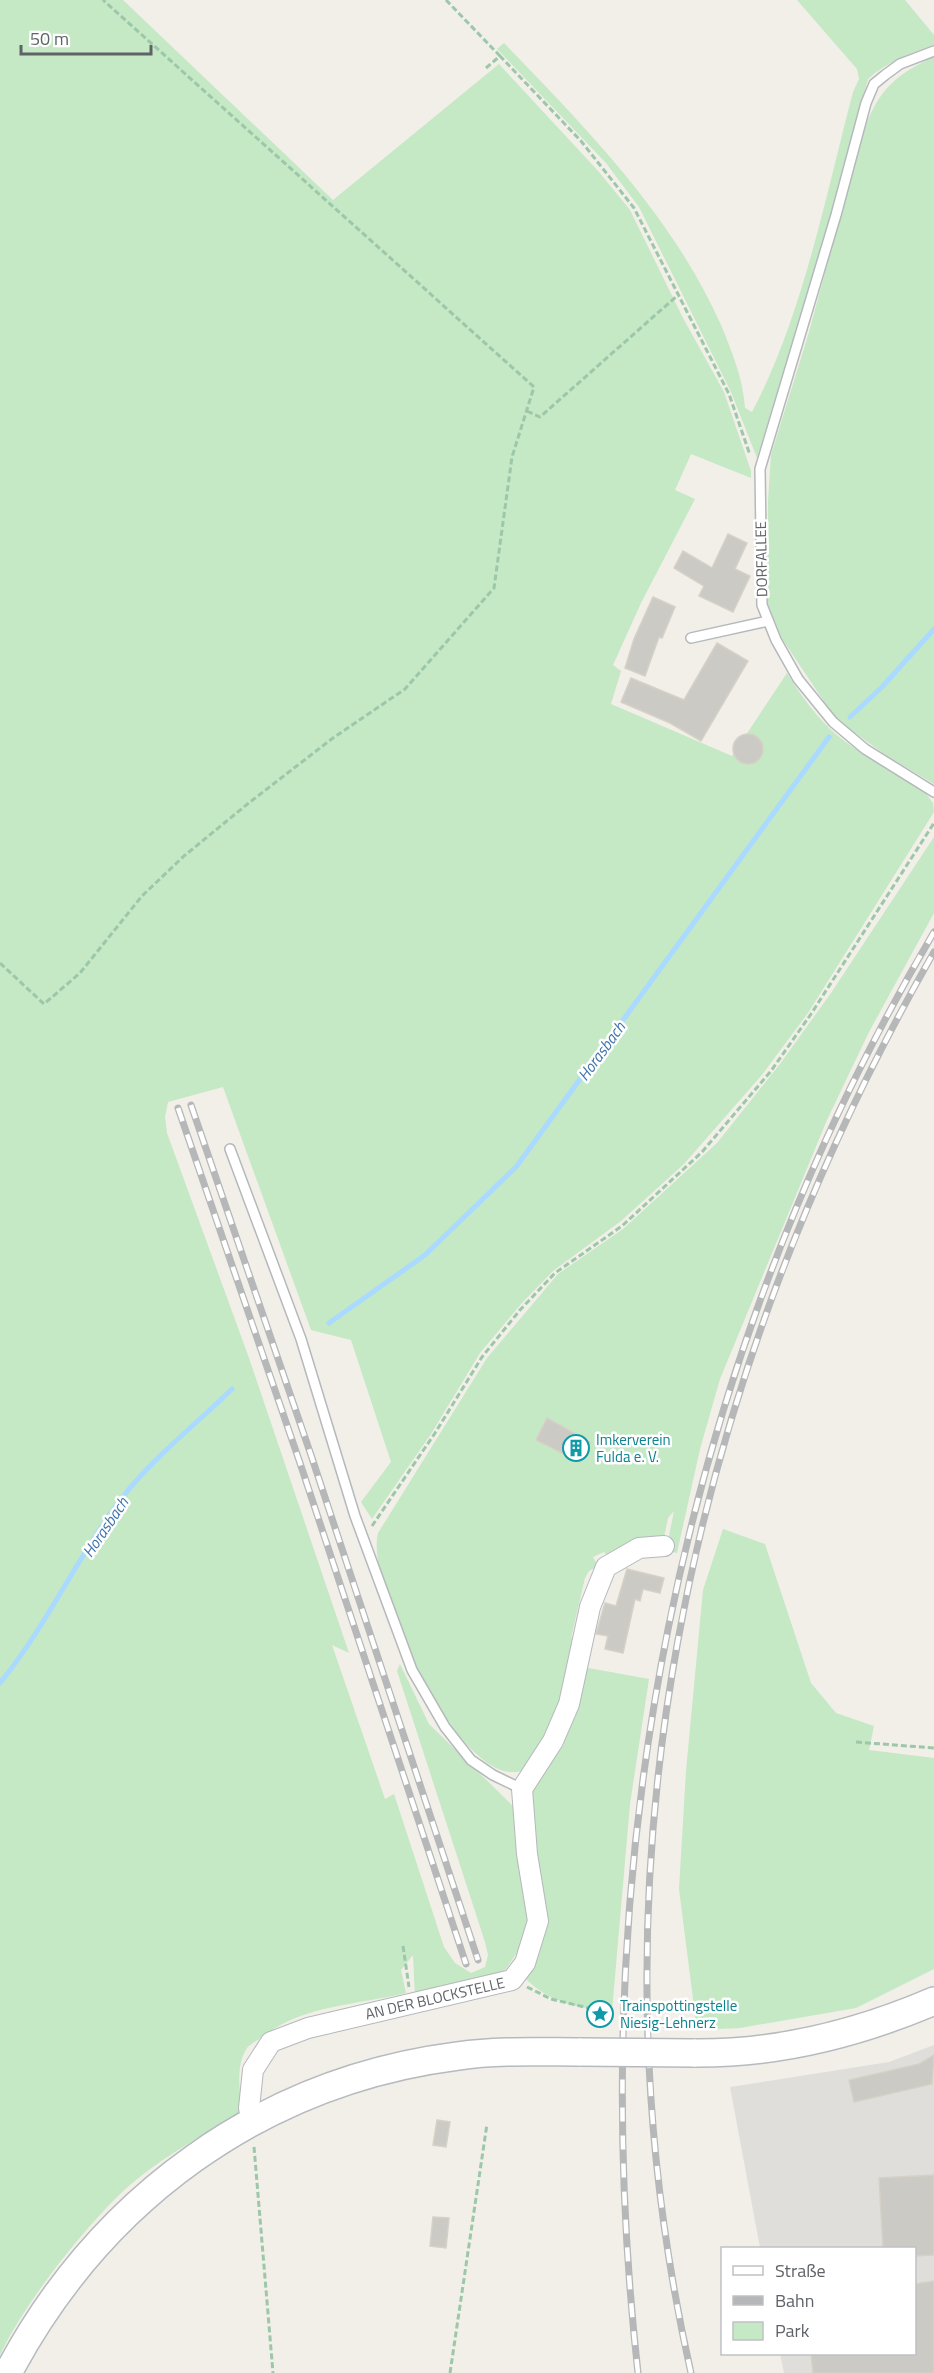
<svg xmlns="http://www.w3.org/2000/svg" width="934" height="2373" font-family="'Titillium Web',sans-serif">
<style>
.industrial{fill:#e0deda}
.green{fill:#c5e8c5}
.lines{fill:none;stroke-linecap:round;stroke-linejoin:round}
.stream{stroke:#aadaff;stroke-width:5}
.building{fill:#cccac5;stroke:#d6d1c6;stroke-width:1.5}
.service-casing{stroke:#b5b8bc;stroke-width:12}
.minor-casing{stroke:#b5b8bc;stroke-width:22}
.secondary-casing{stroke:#b6babf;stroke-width:30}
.path{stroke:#9cc7a9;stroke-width:3;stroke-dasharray:6 3;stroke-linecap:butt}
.service{stroke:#fff;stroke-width:9}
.minor{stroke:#fff;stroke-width:20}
.secondary{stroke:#fff;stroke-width:27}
.rail-casing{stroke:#b6b7b8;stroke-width:7}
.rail{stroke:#fff;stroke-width:4.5;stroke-dasharray:14;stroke-linecap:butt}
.secondary-bridge-casing{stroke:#b6babf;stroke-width:30;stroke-linecap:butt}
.secondary-bridge{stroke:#fff;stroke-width:27}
.labels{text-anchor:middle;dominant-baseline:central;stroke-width:5;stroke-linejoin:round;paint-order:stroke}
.street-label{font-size:15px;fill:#5f6368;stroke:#fff}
.culture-label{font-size:15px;fill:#0d838f;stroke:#fff;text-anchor:start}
.water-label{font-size:16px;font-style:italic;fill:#4174aa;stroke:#fff}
</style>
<rect width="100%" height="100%" fill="#f1efe8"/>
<path class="industrial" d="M934 2045V2373H784L780 2354H914V2248H760L730 2087 889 2062Z"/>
<path class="green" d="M0 0H123L333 200 499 64 599 172 630 210 683 318 724 392 751 471V478L691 454 675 490 695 499 641 603 613 665 621 671 611 704 732 756 787 673C799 693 813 712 829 728 857 754 894 772 925 792L933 803 934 812 808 1013 761 1076 684 1164 621 1221 553 1271 521 1304 480 1353 431 1434 372 1519 361 1502 391 1462 351 1340 311 1330 223 1087 168 1102 165 1117 167 1133 249 1358 349 1653 332 1645 385 1799 394 1794 444 1947 455 1963 471 1973 485 1967 488 1955 485 1942 397 1671 400 1664 429 1724 514 1807 531 1916 524 1942 506 1969 496 1975 415 1997 413 1955 401 1970 406 1993C357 2005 302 2005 262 2037 258 2040 250 2044 247 2048 235 2066 240 2092 242 2112 199 2137 153 2162 117 2197 77 2237 24 2304 0 2355Z
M797 0H905L934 35V45C911 53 886 62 868 79L809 291 757 458 731 392 639 207 606 163 497 49 504 43C587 129 672 215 721 325 732 352 743 378 745 408L752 412C802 318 826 195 853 92L859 79 857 69Z
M934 57V784L884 754 835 718 781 637 768 604V501L771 455 809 332 863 132C879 90 894 75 934 57Z
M934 837V913L869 1032 827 1120 720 1379 700 1449 677 1553 666 1551 674 1511 668 1518 663 1542 609 1558 604 1552 593 1557 598 1566 589 1571 585 1578 571 1638 580 1640C574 1662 571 1685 563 1706 557 1720 549 1733 542 1747 539 1752 536 1763 532 1767 526 1772 517 1772 510 1772 452 1768 365 1583 378 1533L487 1358 558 1274 623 1229 717 1143 780 1064 831 993Z
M723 1529 765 1544 811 1683 836 1713 874 1726 869 1750 934 1758V1969L856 2008 740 2028 697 2030 679 1889 686 1771 703 1590Z
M583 1667 649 1679 630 1804 612 2011C580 2009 547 2002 524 1977L527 1966 532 1789 563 1746Z"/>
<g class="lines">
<path class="stream" d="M850 717 882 687 934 629
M329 1323 425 1255 516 1167 829 737
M0 1683C44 1629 73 1566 113 1510 145 1464 192 1428 232 1389"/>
</g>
<path class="building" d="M728 534 747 543 735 569 750 576 733 612 699 596 704 586 674 568 683 551 712 568Z
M653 597 675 607 662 638 659 637 645 676 625 668 634 639Z
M717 643 748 661 701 741 670 723 621 702 631 678 684 700Z
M733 749a15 15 0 1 1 30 0a15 15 0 1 1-30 0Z
M547 1418 590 1442 580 1462 536 1440Z
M627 1569 664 1578 660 1593 643 1589 640 1601 635 1599 623 1653 605 1649 608 1636 596 1634 605 1603 616 1606Z
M934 2055 932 2084 854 2102 849 2080 919 2064Z
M437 2120 450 2122 446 2147 433 2145Z
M934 2175V2255L915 2256V2248H883L879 2178Z
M433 2217 449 2218 446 2248 430 2246Z
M934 2281V2373H813L811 2354H915V2284Z"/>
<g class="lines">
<defs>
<path id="service" d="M934 51 900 64 885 75 874 84 866 103 836 215 760 469 762 605 776 640 798 679 833 722 865 749 934 792
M691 638 768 621
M230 1149 301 1339 355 1516 412 1670 445 1727 471 1760 493 1775 522 1789"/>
<path id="minor" d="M252 2122 249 2108 253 2070 271 2042 308 2028 512 1980 525 1963 538 1921 527 1854 522 1789 553 1741 569 1704 590 1607 606 1567 639 1548 664 1546"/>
<path id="secondary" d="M693 2053C777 2054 857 2034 934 2001
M8 2373C100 2199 261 2081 458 2056 499 2050 540 2052 581 2052"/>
</defs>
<use href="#service" class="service-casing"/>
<use href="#minor" class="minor-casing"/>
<use href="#secondary" class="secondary-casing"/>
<path class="path" d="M446 0 500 56
M486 68 500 56 581 141 634 208 729 394 750 455
M527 411 540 417 678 295
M0 963 44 1004 80 973 142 896 184 856 250 802 333 738 405 689 494 588 512 457 534 387 103 0
M372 1526 435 1433 482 1357 520 1310 555 1273 622 1226 702 1152 771 1071 811 1014 934 823
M856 1742 934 1748
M403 1946 409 1987
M527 1987 551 1999 597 2010
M254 2147 273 2373
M450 2373 487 2124"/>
<use href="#service" class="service"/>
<use href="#minor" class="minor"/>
<use href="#secondary" class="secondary"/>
<defs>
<path id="rail" d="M191 1105 312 1458 478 1960
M178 1108 300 1463 466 1964
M638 2373C582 1869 676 1371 934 932
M691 2373C580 1881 686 1386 934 952"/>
</defs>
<use href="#rail" class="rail-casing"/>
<use href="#rail" class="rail"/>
<defs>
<path id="secondary-bridge" d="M581 2052 693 2053"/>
</defs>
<use href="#secondary-bridge" class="secondary-bridge-casing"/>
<use href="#secondary-bridge" class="secondary-bridge"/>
</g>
<defs>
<symbol id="building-ring" viewBox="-11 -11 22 22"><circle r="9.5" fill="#fff" stroke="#0f9aa8" stroke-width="1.5"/><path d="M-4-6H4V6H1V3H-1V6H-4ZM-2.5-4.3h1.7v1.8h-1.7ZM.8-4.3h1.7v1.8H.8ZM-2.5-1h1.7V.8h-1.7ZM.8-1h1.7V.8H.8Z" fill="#0f9aa8"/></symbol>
<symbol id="sight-ring" viewBox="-11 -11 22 22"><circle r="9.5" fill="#fff" stroke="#0f9aa8" stroke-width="1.5"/><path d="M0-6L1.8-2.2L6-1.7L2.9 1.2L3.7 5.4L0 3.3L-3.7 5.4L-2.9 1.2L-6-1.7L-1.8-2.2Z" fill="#0f9aa8"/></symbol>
</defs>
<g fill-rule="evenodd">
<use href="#building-ring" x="561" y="1433" width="30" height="30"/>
<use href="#sight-ring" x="585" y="1999" width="30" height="30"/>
</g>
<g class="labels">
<g class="street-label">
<text transform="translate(761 559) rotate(-91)">DORFALLEE</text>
<text transform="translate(435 1998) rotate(-13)">AN DER BLOCKSTELLE</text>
</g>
<g class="culture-label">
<text x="596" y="1439">Imkerverein<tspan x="596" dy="17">Fulda e. V.</tspan></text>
<text x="620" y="2005">Trainspottingstelle<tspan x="620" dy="17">Niesig-Lehnerz</tspan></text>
</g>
<g class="water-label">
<text transform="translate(601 1051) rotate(-54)">Horasbach</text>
<text transform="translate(105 1527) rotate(-56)">Horasbach</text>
</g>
</g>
<rect x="721" y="2247" width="195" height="108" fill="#ffffff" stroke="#bfc1c3" stroke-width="1.5"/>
<rect x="733" y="2266" width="30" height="9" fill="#ffffff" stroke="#bfc1c3" stroke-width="1.5"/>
<text x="775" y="2277" font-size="18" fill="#5f6368">Straße</text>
<rect x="733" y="2296" width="30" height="9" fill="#b6b7b8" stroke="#bfc1c3" stroke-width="1.5"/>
<text x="775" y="2307" font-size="18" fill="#5f6368">Bahn</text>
<rect x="733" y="2322" width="30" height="18" fill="#c5e8c5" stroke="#bfc1c3" stroke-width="1.5"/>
<text x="775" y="2337" font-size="18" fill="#5f6368">Park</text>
<path d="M21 45v9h130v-9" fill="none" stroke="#5f6368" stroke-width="3"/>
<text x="30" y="45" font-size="18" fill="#5f6368" stroke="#ffffff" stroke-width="4.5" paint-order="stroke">50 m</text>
</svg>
